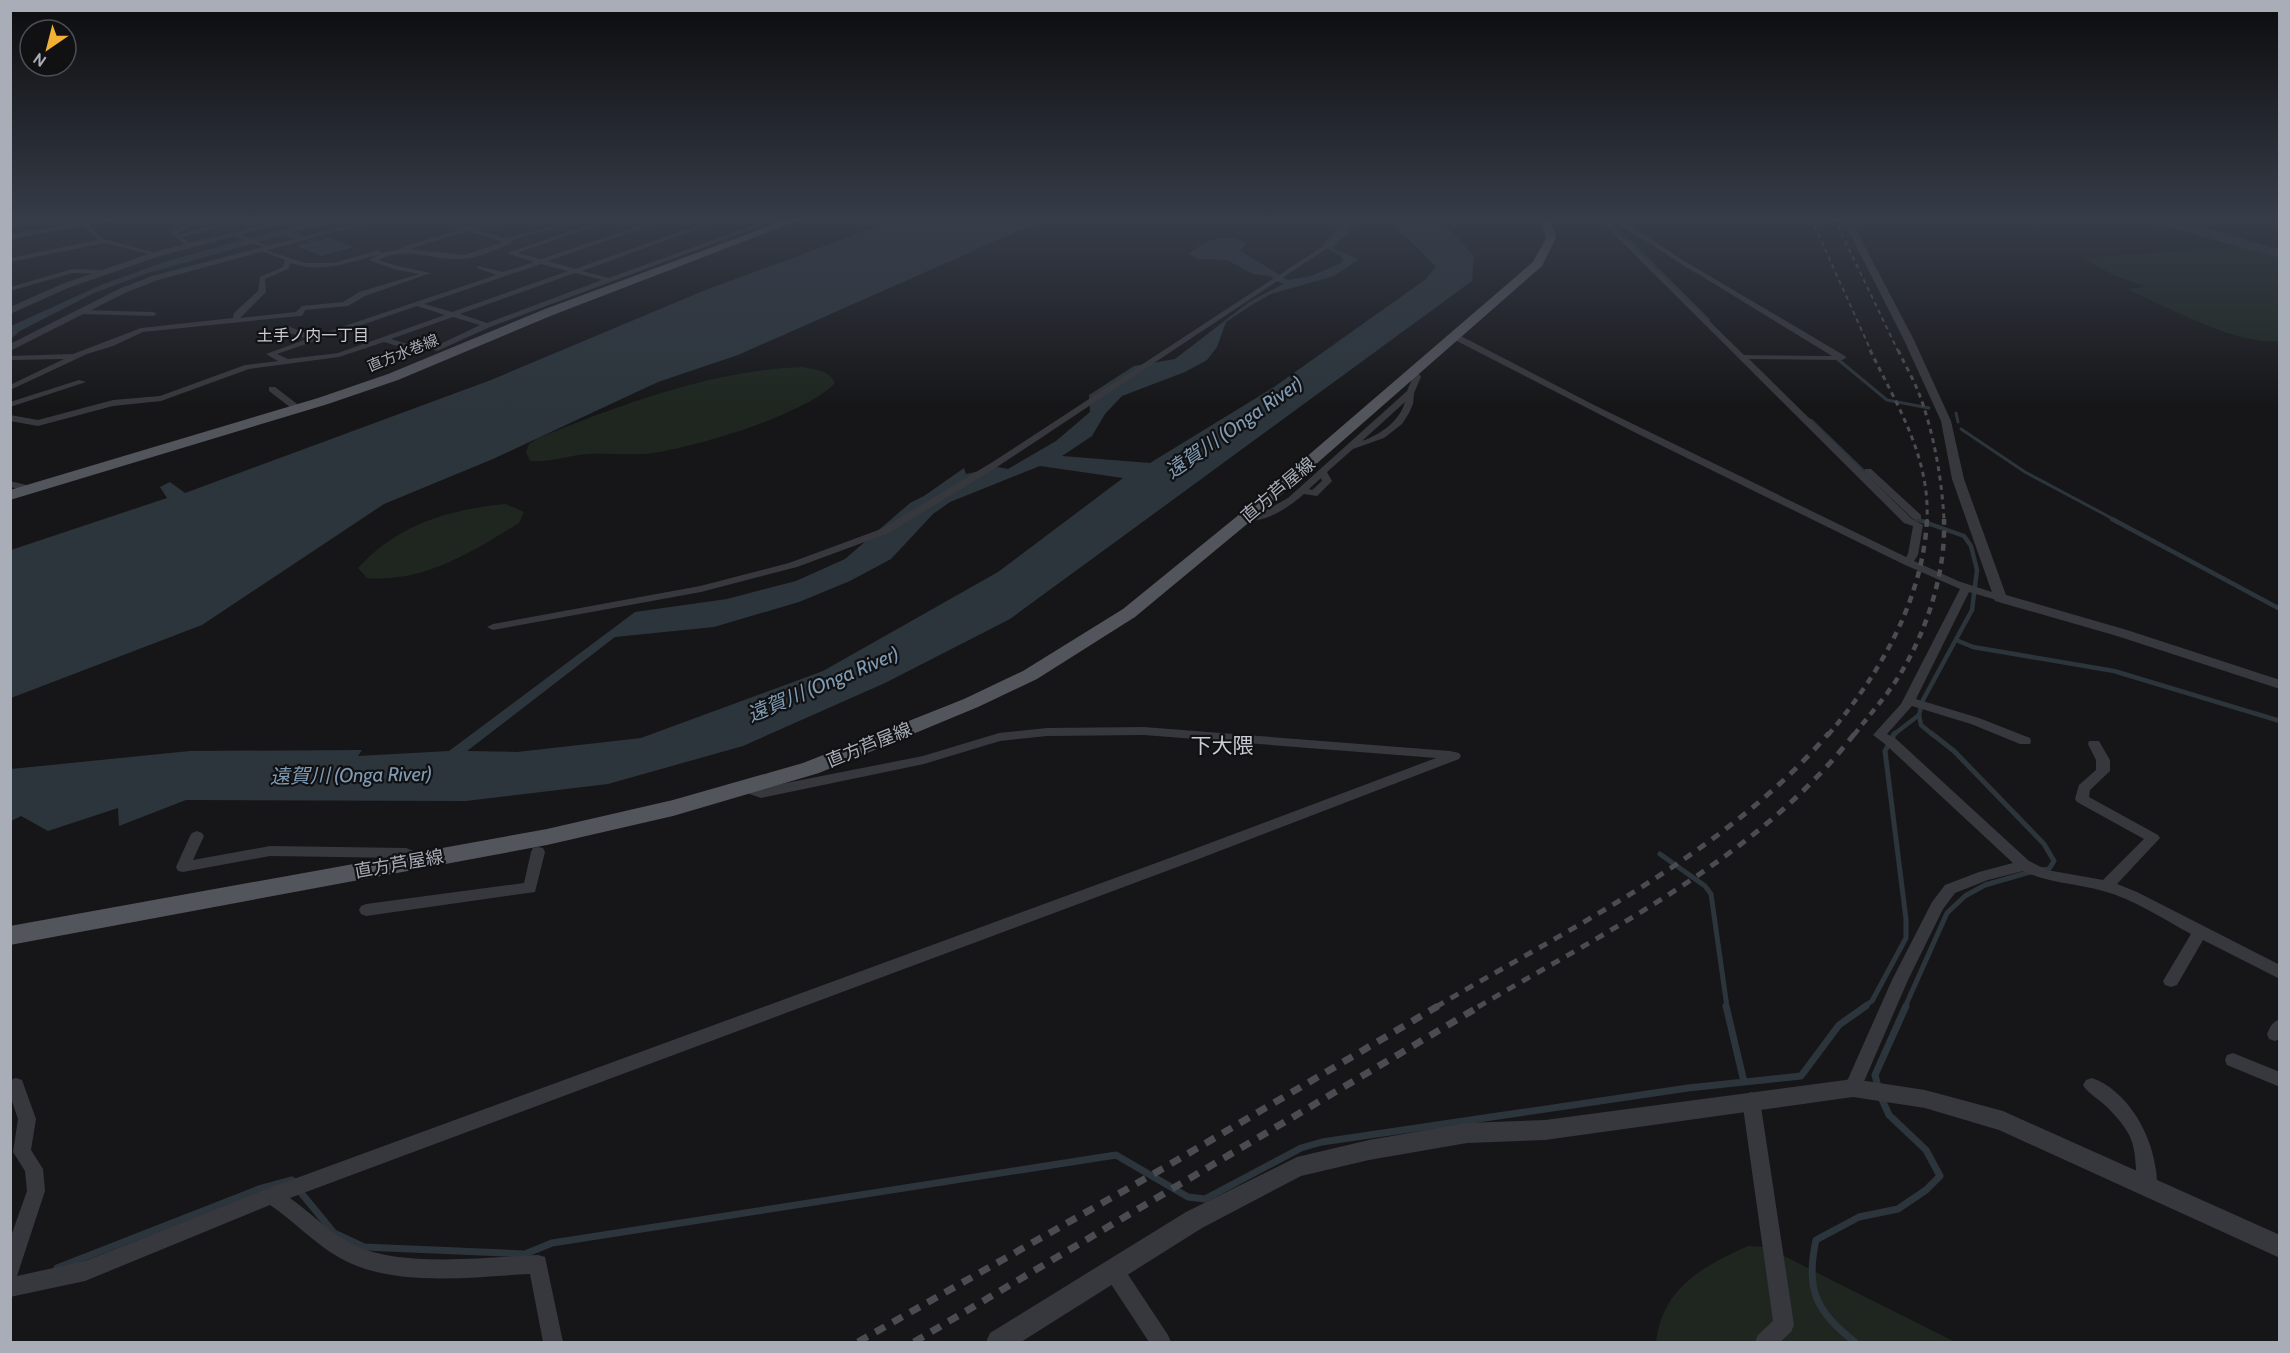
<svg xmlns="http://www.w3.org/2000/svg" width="2290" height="1353" font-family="Cabin,'Noto Sans JP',sans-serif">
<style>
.green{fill:#1e261f}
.water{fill:#2c353c;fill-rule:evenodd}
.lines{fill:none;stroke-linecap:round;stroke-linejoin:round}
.stream-far4{stroke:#2c353c;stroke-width:2}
.stream-far3{stroke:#2c353c;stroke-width:3}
.stream-far2{stroke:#2c353c;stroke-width:4.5}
.stream-far1{stroke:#2c353c;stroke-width:5}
.stream{stroke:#2c353c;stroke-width:7}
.river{fill:#2c353c;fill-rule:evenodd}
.minor{fill:#37383d;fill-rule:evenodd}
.tertiary{fill:#37383d;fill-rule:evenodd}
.primary{fill:#53555c;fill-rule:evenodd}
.tram{stroke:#4a4c52;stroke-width:1.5}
.rail-far4{stroke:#4a4c52;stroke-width:2;stroke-dasharray:4.5 4;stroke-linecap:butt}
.rail-far3{stroke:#4a4c52;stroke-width:3;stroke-dasharray:5 4.5;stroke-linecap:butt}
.rail-far2{stroke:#4a4c52;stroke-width:4.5;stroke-dasharray:7 6;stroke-linecap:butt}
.rail-far1{stroke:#4a4c52;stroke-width:5;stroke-dasharray:9 8;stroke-linecap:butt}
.rail{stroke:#4a4c52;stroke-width:7;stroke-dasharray:11 9;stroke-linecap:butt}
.labels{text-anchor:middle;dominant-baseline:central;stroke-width:4.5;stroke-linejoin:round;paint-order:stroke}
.far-street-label{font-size:15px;fill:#a8adb8;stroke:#111113}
.far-neighbourhood-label{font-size:16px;fill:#c9ccd4;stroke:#111113}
.street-label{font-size:18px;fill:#a8adb8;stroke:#111113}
.water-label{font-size:20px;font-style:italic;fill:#7f9bb3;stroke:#111113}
.quarter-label{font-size:21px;fill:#c9ccd4;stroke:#111113}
</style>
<rect width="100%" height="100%" fill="#161618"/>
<path class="green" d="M2247 246 2279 255V341C2236 346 2167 306 2126 289L2145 287 2111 274 2083 258Z
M803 367C816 370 829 370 835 383 805 415 698 446 653 453 631 456 610 453 589 454 569 455 550 463 530 461L526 452 529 444 538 438C621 404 713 370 803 367Z
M506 504 524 512 519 523C472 552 424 583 367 578L358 568C397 525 449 509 506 504Z
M1748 1246 1766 1247 1955 1342H1656C1663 1287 1702 1267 1748 1246Z"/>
<path class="water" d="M325 218H353L294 232 303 235 293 238 280 236 148 273 94 293 20 331 11 339V326L101 285 167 261Z
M900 218H1058L1016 232 738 355 658 382 493 459 384 504 202 625 11 698V550L167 498 160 487 170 482 185 493 491 380 703 291Z
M1361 218H1429L1446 226 1474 256 1472 281 1010 619 885 683 743 746 608 784 466 801 186 800 119 826 118 808 48 831 21 816 11 821V769L190 751 362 750 358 756 449 751 635 612 727 599 796 581 845 559 910 503 924 496 964 468 966 474 998 467 1008 469 1056 441 1090 412 1089 395 1134 366 1175 359 1249 302 1283 284 1269 276 1253 274 1227 260 1198 259 1189 254C1207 239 1224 232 1246 243L1241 251 1288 280 1311 276 1343 262 1341 256 1323 246 1339 225ZM1387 219 1436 266 1426 279 1274 387 1150 463 1062 456 1092 436 1105 414 1122 396 1185 372 1207 360 1217 347 1226 322 1250 306 1271 294 1334 276 1359 259 1332 248 1353 225ZM1040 466 1123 478 998 572 823 671 641 738 517 752 467 751 615 637 714 627 799 602 850 581 891 559 933 514 950 502Z
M328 238 354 247 321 256 296 246Z"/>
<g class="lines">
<path class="stream-far4" d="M1607 218 1709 320
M1611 218 1697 273
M293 235 313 242"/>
<path class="stream-far3" d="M1835 357 1887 400 1929 408
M1956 413 1958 422
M1811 420 1868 475
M1961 429 2025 472 2115 520
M1911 515 1918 520"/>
<path class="stream-far2" d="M1916 519 1964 536 1971 546 1977 570 1972 610 1923 700 1919 715 1921 725 1933 735
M2112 519 2280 609
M1956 640 1973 647 2114 671 2280 721
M1893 735 1919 715"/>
<path class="stream-far1" d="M1931 733 1954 751 2044 844 2054 861 2049 869 2041 870
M1660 854 1705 886 1711 894 1727 1007
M1863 1007 1872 1001 1906 938V919L1885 751 1895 733
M1905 1007 1947 913 1965 896 1985 885 2030 872"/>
<path class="stream" d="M1726 1006 1744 1082
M1878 1087 1875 1075 1906 1006
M298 1189 334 1233 364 1247 525 1254 552 1243 1116 1155 1188 1197 1205 1199 1301 1148 1322 1142 1688 1088 1801 1076 1839 1025 1866 1006
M57 1268 259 1189 292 1180 293 1182
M1855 1342C1816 1312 1805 1289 1816 1240L1859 1217 1898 1209 1926 1190 1940 1176 1926 1150 1889 1115 1880 1095"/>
<path class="river" d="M2143 218H2165L2280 249V258L2145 221Z"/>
<path class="minor" d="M42 218H55L10 227V223Z
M81 218H87V223L103 239 160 254 157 256 105 243 10 262V258L98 240 83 225 10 238V234L81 222Z
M204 218H212L177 233 179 234 247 218H257L182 237 192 246 189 248 170 232Z
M428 218H437L469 227 494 220 523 218 475 229 505 238 584 218 587 220 512 240V243C496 249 480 258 462 259 431 261 409 245 378 260L397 266 431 273 365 296 348 306 305 310 302 316H299L143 332 113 346 87 354 10 390V385L64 359 10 360V356L73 354 141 328 233 318 234 313 258 291 260 277 283 267 285 260 259 250V248L305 263H333L379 250 381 253 401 249 402 247 462 229ZM468 231 503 242 464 255 409 249ZM380 254 369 260 394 269 419 274 359 292 343 302 302 306 296 312 240 318 266 292 265 279 288 269 291 263C321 274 351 262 380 254Z
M609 218H618L517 253 541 259 663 218H672L548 261 575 269 719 218H727L582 271 609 278 774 218H782L490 327 437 351 430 349 480 325 453 317 391 339 407 344 408 346 404 348 384 342 339 357 249 369 161 401 113 406 38 426 10 421V415L38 420 113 400 160 396 245 365 278 361 266 354 307 339 281 330V326H287L315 336 496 275 477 268V266L503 272 534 262 507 253ZM541 264 568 271 452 312 424 304ZM575 273 602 280 487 323 460 314ZM417 306 445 315 338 353 288 359 277 354Z
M1598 218H1604L1744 355 1832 356 1677 261 1612 218H1619L1681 259 1845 356 1846 358 1842 360 1749 359 1865 473V469H1871L1921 515V519H1913L1866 474 1912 519 1923 525 1918 555 1914 561 1958 581 2004 596 2006 598 2000 601 1969 592 1916 699 1979 718 2030 738 2031 741 2030 744H2020L1971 724 1912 706 1887 734 1895 738 2029 861 2047 870 2103 880 2144 839 2077 802 2075 799 2079 785 2096 770V760L2088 744 2089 741H2099L2110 760V771L2090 790 2089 797 2158 835 2160 838 2117 884 2137 892 2280 965V979L2203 940 2177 985 2171 987 2165 985 2163 981 2191 934C2163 919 2134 899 2103 891 2075 883 2050 884 2023 871L1988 880 1955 893 1943 909 1908 980 1859 1093 1853 1095 1847 1093 1844 1088 1892 980 1932 902 1945 885 1979 872 2013 863 1885 744 1873 735 1901 704 1960 589 1903 564 1634 432 1451 338V334H1457L1594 405 1906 557 1908 554 1913 526 1904 523Z
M1348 230 1351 232 1350 233 997 467 889 533 797 567 701 592 493 630 487 627 493 624 700 586 789 563 881 529 991 463Z
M231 233H235L271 247 266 248 231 235Z
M73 269 100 270 103 272 100 274 73 273 10 291V287Z
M78 310 153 312 157 314 153 316 81 314H78Z
M1411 370H1417L1421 377 1414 393 1413 404 1409 413 1402 424 1384 438 1353 449 1327 472 1332 481 1317 496 1304 494C1287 509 1264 524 1240 521V517L1261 513 1288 498 1407 391 1413 377 1410 372ZM1405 402C1399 422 1381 434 1362 441ZM1321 478 1322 481 1312 490 1309 489Z
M79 380 86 382 10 407V402Z
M269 387H275L301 407V411H295L269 391Z
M10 481 35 487 37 489 32 492 10 487Z
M1144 727 1450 751 1459 753 1461 756 1459 759 1196 860 290 1198C311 1213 330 1233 354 1245 401 1268 486 1257 538 1255L545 1257 563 1342H543L530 1274C472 1277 393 1288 340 1258 315 1244 295 1222 270 1205L85 1281 10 1297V1239L27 1191 25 1171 13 1152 18 1119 10 1095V1080L16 1078 22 1080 36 1119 31 1150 43 1169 45 1191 17 1276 85 1261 272 1187 1186 852 1436 758 1144 735 1047 736 1000 741 924 764 761 798 741 791 739 788 741 785 746 783 761 788 923 756 999 733 1047 728Z
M197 831 202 833 204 836 193 860 270 846 406 848 427 856 429 860 427 864 422 865 404 858 270 856 183 872 178 871 176 867 190 836 192 833Z
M538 847 543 848 545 852 535 892 366 916 361 914 359 910 361 906 366 904 524 883 531 852 533 848Z
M2280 1019V1039L2275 1041 2269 1039 2267 1034C2270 1027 2272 1022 2280 1019Z
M2233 1053 2280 1072V1087L2227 1065 2225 1060 2227 1055Z
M2092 1078C2126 1090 2150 1131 2155 1165 2157 1175 2158 1184 2155 1193L2148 1196 2141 1193C2133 1174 2139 1152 2128 1133 2121 1121 2111 1110 2100 1101 2094 1096 2087 1092 2083 1085L2086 1080Z
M1751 1092 1757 1095 1760 1100 1794 1325 1791 1332 1780 1342H1755L1758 1335 1773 1321 1742 1100 1745 1095Z
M1114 1261 1121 1264 1168 1335 1171 1342H1149L1107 1278 1104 1271 1107 1264Z"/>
<path class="tertiary" d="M290 218H303L160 256 68 288 10 314V307L62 284 154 252Z
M374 218H386L158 280 127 292 10 351V344L121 288 152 276Z
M1842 218H1850L1914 340 1951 421 1964 479 2006 595 2127 630 2280 680V689L2117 636 1995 601 1952 479 1941 421 1904 340Z
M1853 1079 1925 1090 2003 1111 2280 1235V1258L1999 1130 1925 1108 1853 1097 1545 1140 1467 1143 1369 1160 1301 1176 1202 1228 1021 1342H986L990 1333 1186 1212 1297 1157 1369 1140 1467 1123 1545 1120Z"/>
<path class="primary" d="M791 218H805L553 315 398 380 328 404 10 500V490L318 398 388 374 545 309Z
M1540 218H1550L1556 238 1542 266 1258 515 1135 617 1037 679 978 707 819 773 673 816 547 845 10 945V926L547 829 673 800 803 763 964 699 1023 671 1123 609 1246 509 1533 262 1546 238Z"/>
<path class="tram" d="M10 238 122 218"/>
<path class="rail-far4" d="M1811 218 1871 351
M1834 218 1898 351"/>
<path class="rail-far3" d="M1870 350C1897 405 1930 457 1927 520
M1898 350C1905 365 1914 380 1920 396 1934 434 1942 480 1944 520"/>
<path class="rail-far2" d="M1828 735C1880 674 1923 600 1927 519
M1854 735C1869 715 1886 697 1899 676 1927 631 1946 572 1944 519"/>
<path class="rail-far1" d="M1436 1007C1571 927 1725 854 1829 733
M1478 1007C1610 929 1759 857 1855 733"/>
<path class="rail" d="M858 1342 1162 1169 1438 1006
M914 1342 1480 1006"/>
</g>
<linearGradient id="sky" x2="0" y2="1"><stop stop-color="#0c0c0d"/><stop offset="0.54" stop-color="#363c48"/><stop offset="1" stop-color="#363c48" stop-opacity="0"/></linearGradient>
<rect width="2290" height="407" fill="url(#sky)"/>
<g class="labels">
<g class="far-street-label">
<text transform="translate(403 353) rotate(-22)">直方水巻線</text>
</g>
<g class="far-neighbourhood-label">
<text x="313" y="335">土手ノ内一丁目</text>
</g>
<g class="street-label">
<text transform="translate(1278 490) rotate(-40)">直方芦屋線</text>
<text transform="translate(869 745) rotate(-22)">直方芦屋線</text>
<text transform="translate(399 864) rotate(-10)">直方芦屋線</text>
</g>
<g class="water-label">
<text transform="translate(1234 427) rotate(-35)">遠賀川 (Onga River)</text>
<text transform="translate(823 684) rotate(-23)">遠賀川 (Onga River)</text>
<text transform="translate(351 775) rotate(-1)">遠賀川 (Onga River)</text>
</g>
<g class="quarter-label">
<text x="1222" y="745">下大隈</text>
</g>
</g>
<rect width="2290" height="1353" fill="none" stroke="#a8adb8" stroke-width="24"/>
<g transform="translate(48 48) rotate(215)"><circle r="28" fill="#111113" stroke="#4d4f55" stroke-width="1.5"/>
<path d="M0-4.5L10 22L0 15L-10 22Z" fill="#f2b134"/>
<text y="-9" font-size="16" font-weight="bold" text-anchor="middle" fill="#a8adb8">N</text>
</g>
</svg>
